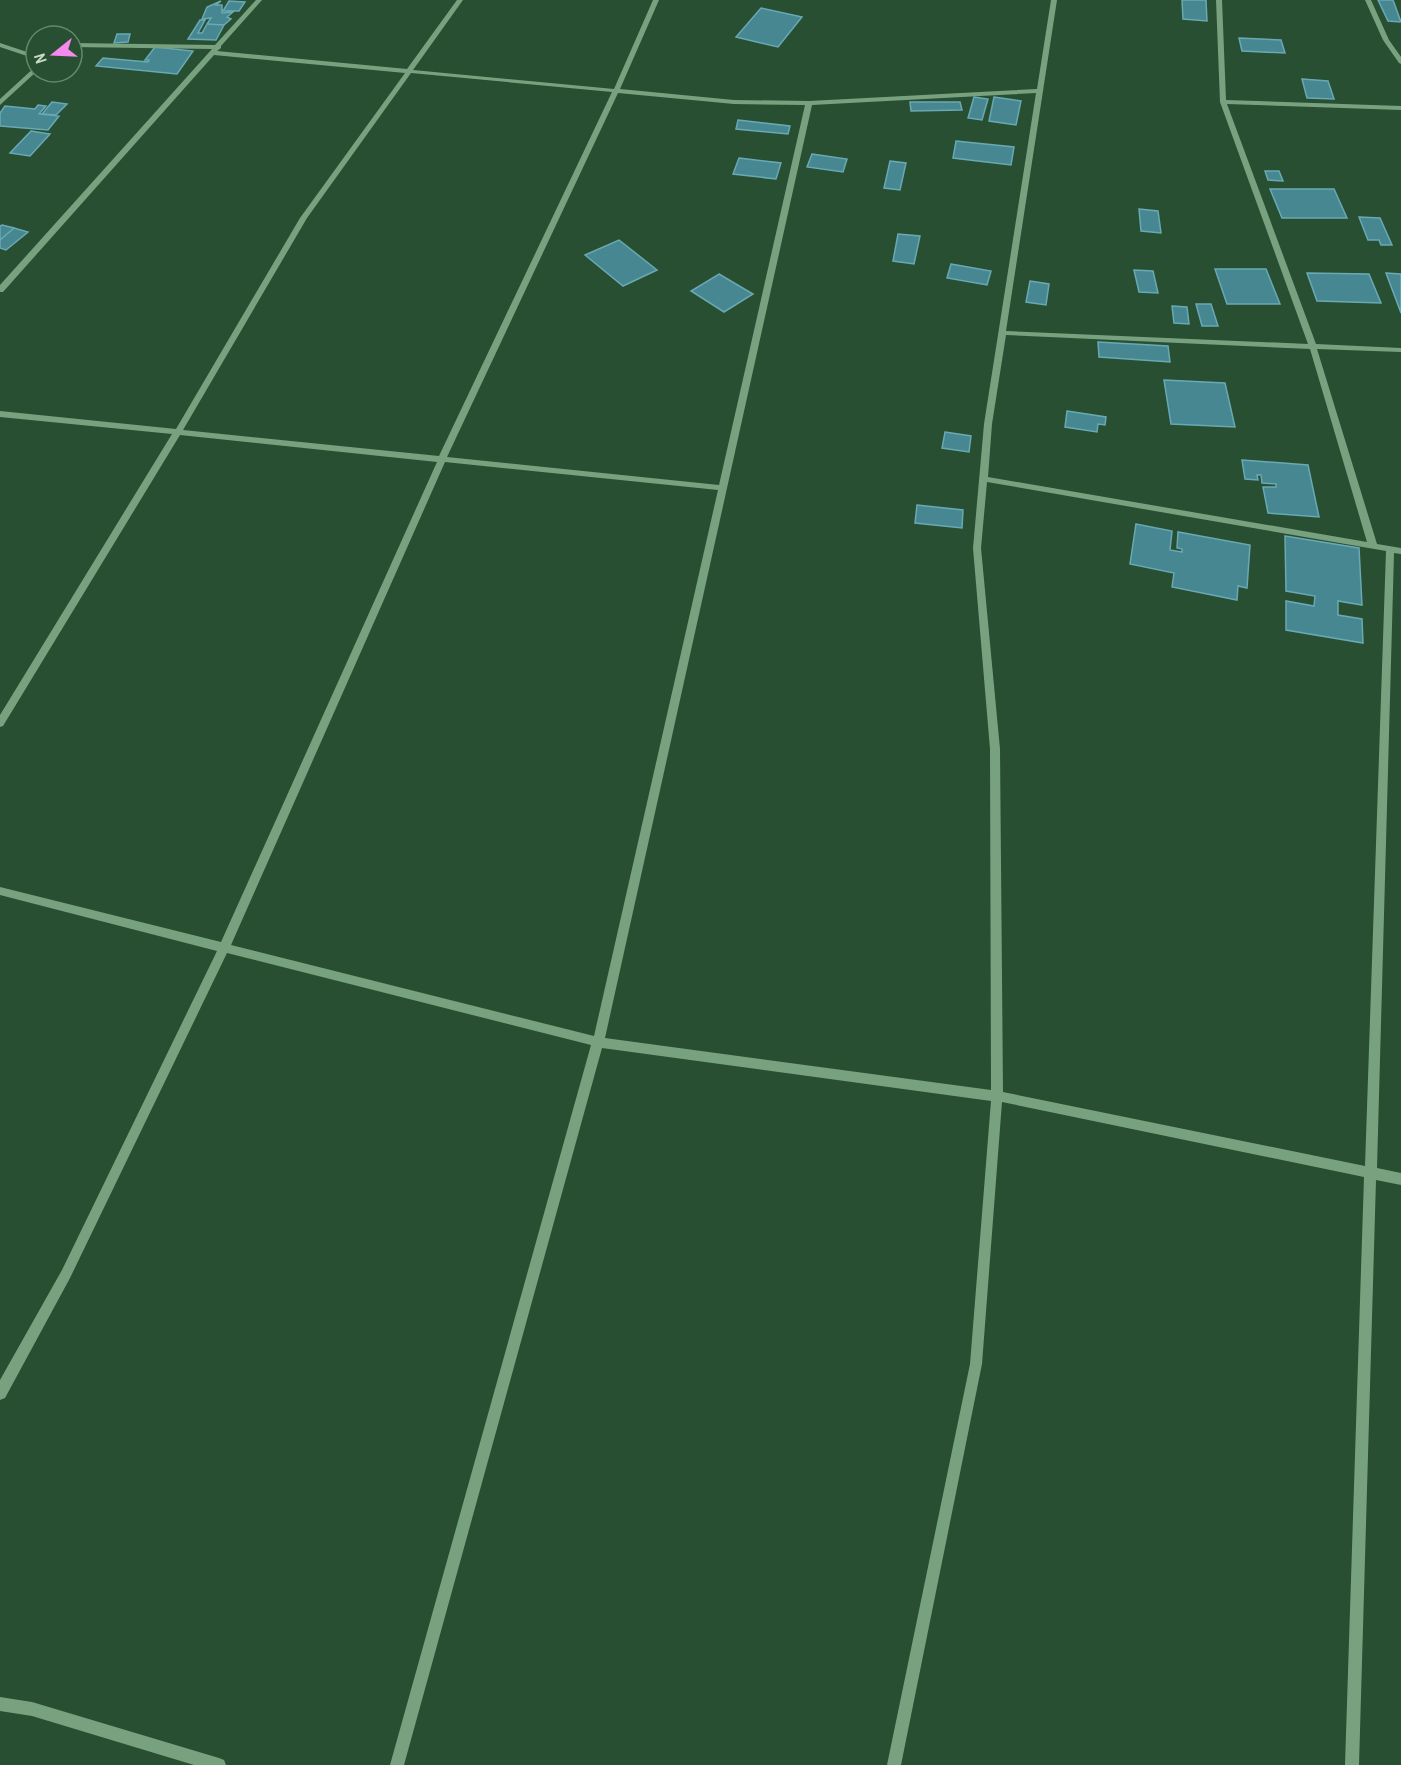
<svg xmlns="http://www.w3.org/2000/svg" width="1401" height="1765" font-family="'Archivo Narrow',sans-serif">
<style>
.building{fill:#478792;stroke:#69a9b4;stroke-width:1.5}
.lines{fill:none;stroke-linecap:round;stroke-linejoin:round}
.minor{fill:#78a27f;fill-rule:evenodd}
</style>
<rect width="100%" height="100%" fill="#284f31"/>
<path class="building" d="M1182 0H1206L1207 21 1183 19Z
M1378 0H1393L1401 22 1388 21Z
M221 1 216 5H222V13L233 12 227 17 231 19 224 25 207 24 211 18 202 19 207 7Z
M229 1 245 2 239 11H223Z
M761 8 802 17 778 47 736 37Z
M200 20H205L198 33H202L207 24 224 25 216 40 188 39Z
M117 34H130L128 42 114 43Z
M1239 38 1281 40 1285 53 1242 51Z
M155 47 193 51 177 74 96 66 103 58 148 62 149 60H145Z
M1302 79 1328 81 1334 99 1307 98Z
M974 97 988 99 982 120 968 118Z
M994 97 1021 101 1016 125 989 121Z
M52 102 67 104 56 115 42 114Z
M910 102H960L962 110 911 111Z
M38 105 46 106 39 114 59 116 48 130 0 126V113L5 106 35 109Z
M738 120 790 126 788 134 736 129Z
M31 131 50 134 30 156 10 153Z
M956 141 1014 147 1011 165 953 158Z
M812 154 847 159 843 172 807 167Z
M739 158 781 163 776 179 733 174Z
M890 161 906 163 900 190 884 188Z
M1265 171H1279L1283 181 1268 180Z
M1270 189H1334L1347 218H1282Z
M1139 209 1158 211 1161 233 1141 231Z
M1359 217 1380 218 1392 245H1381L1379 240H1368Z
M2 225 14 228 0 240V226Z
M14 228 28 232 6 250 0 248V240Z
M898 234 920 236 914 264 893 261Z
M619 240 657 270 623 286 585 255Z
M951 264 991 271 987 285 947 278Z
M1215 269H1266L1280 304H1227Z
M1134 270 1153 271 1158 293 1139 292Z
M1307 273 1369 274 1381 303 1317 301Z
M1386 273 1401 274V313Z
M719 274 753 294 724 312 691 291Z
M1030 281 1049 284 1046 305 1026 302Z
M1196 304H1211L1218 326H1202Z
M1172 306 1187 307 1189 324 1174 323Z
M1098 342 1168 346 1170 362 1099 357Z
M1164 380 1225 383 1235 427 1171 424Z
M1067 411 1106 417 1105 425 1098 424 1097 432 1065 427Z
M945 432 971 436 969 452 942 448Z
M1242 460 1308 465 1319 517 1268 513 1263 487H1276V484L1262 483 1261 475H1257L1258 480 1245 479Z
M917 505 963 510 962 528 915 523Z
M1136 524 1172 531 1170 550 1182 552V549L1177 548 1178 532 1250 545 1247 588 1238 586 1237 600 1172 587 1174 573 1130 564Z
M1285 536 1359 548 1362 605 1338 601V615L1362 619 1363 643 1286 630V601L1314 606 1315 596 1286 591Z"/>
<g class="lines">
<path class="minor" d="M256 0H262L221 46V48L217 51 407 69 457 0H463L413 70 614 89 653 0H659L620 89 734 100 809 101 1037 89 1051 0H1057L1006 331 1308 344 1220 102 1216 0H1222L1226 100 1401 106V110L1227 104 1316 344 1401 348V352L1317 349 1377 544 1401 548V554L1394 553 1377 1168 1401 1173V1185L1376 1180 1359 1765H1345L1364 1177 1002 1102 982 1364 901 1765H887L970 1364 991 1101 602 1048 404 1765H390L591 1045 227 953 70 1278 5 1398 0 1400V1380L62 1270 217 951 0 895V887L221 942 437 462 180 435 3 726 0 727V715L172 434 0 417V411L176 429 300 218 405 73 214 55 3 292H0V285L212 49 72 47V43L215 45ZM411 73 612 92 439 456 183 430 307 218ZM618 93 734 104 805 105 719 485 447 457ZM1036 93 984 424 973 548 990 749 991 1090 605 1038 812 105ZM1006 335 1310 349 1367 542 988 477 992 424ZM445 462 718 490 594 1036 231 945ZM987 482 1386 551 1365 1166 1003 1092 1000 749 981 548Z
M1365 0H1371L1389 40 1401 57V64L1399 63 1383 40Z
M0 43 36 55V59L0 47Z
M36 66V72L0 105V99Z
M0 1697 32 1702 219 1758 224 1760 226 1765H194L32 1716 0 1711Z"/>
</g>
<g transform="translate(54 54) rotate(252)"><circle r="28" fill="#284f31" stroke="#67876d" stroke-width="1.5"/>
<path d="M0-4.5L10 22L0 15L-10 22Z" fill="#f589ee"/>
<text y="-9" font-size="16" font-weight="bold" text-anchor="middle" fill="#c5dac8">N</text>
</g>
</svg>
